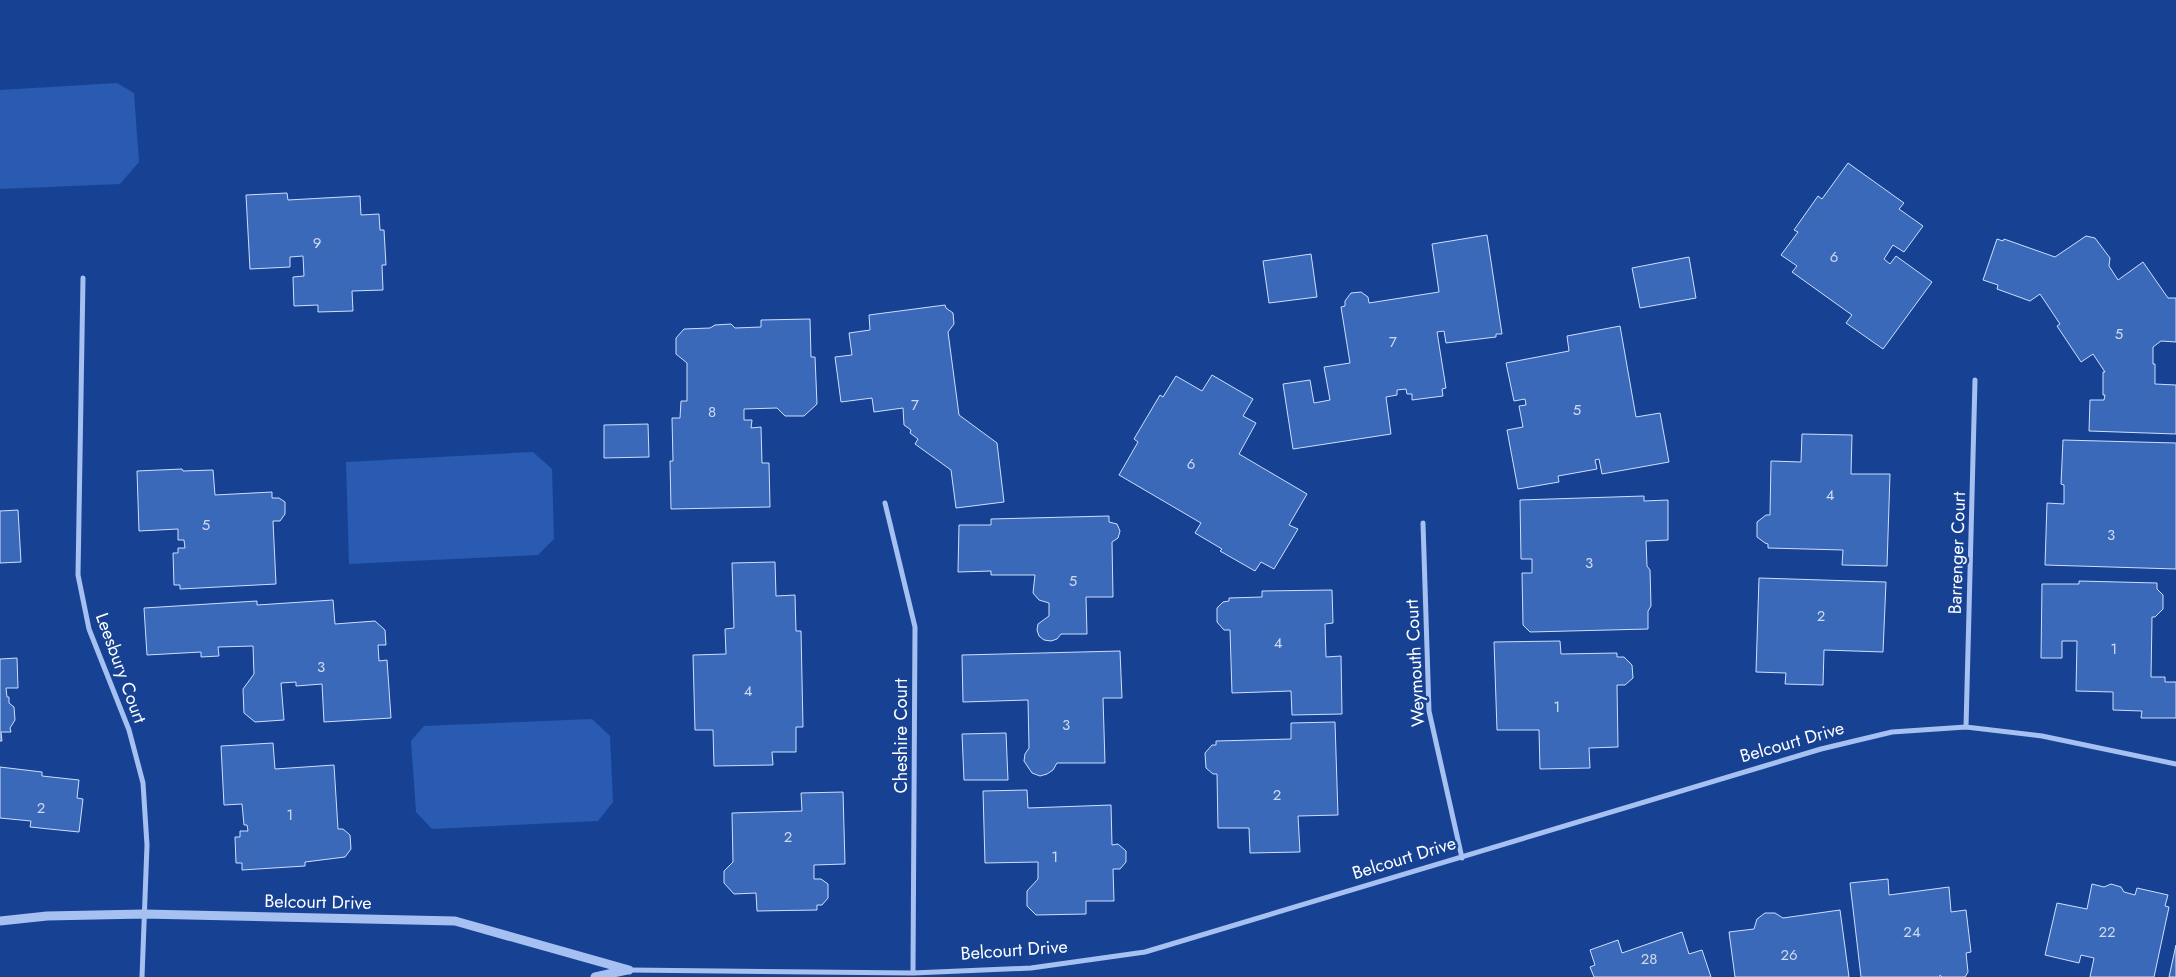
<svg xmlns="http://www.w3.org/2000/svg" width="2176" height="977" font-family="Jost,sans-serif">
<style>
.green{fill:#295bb2}
.building{fill:#3b69ba;stroke:#cddefc}
.lines{fill:none;stroke-linecap:round;stroke-linejoin:round}
.minor{stroke:#a6c1f1;stroke-width:5}
.tertiary{stroke:#a6c1f1;stroke-width:9}
.labels{text-anchor:middle;dominant-baseline:central;stroke-width:5;stroke-linejoin:round;paint-order:stroke}
.number-label{font-size:15px;fill:#cedaee}
.street-label{font-size:18px;fill:#fff;stroke:#174293}
</style>
<rect width="100%" height="100%" fill="#174293"/>
<path class="green" d="M117 83 134 93 139 162 120 184 0 189V90Z
M533 452 552 469 554 539 538 555 349 564 346 462Z
M592 719 610 736 613 802 598 821 432 829 416 812 411 741 424 726Z"/>
<path class="building" d="M1848 163 1904 203 1899 209 1923 226 1904 252 1893 245 1884 259 1890 264 1896 256 1932 282 1883 349 1846 323 1852 315 1792 272 1797 266 1781 255 1798 232 1794 230 1818 196 1822 199Z
M287 193 288 200 360 196 361 215 379 214 380 230H384L386 265H382L383 290 352 291 353 311 318 312V305L294 306 293 277 304 276 303 256 290 257V267L250 269 246 195Z
M1487 235 1502 334H1496V337L1446 343 1444 331 1437 332 1446 388 1442 389 1443 396 1412 400V394H1407L1406 389 1397 390V395L1386 397 1391 434 1293 449 1283 384 1310 380 1314 403 1330 400 1324 367 1350 363 1341 307 1345 306V301L1351 293 1361 292 1368 297 1369 303 1439 292 1432 244Z
M2086 236 2095 238 2110 258 2109 266 2118 280 2143 262 2168 298H2176V342L2161 341 2153 347V364H2155V384L2176 385V434L2089 431 2090 400H2104L2105 395H2103V372H2105L2093 354 2081 362 2057 326 2060 324 2040 294 2030 301 1997 289 1998 285 1983 280 1997 239 2003 241 2004 239 2055 257Z
M1311 254 1317 297 1269 303 1263 261Z
M1689 257 1696 298 1640 308 1632 268Z
M945 305 946 308 953 313 954 324 948 332 959 415 997 443 1004 502 956 508 951 470 915 444 918 439 910 433 911 430 904 425 903 408 874 412 872 398 841 402 835 357 852 355 849 333 870 330 869 315Z
M810 319 811 357H815L817 404 804 416H785L777 408 744 409V420H752L751 428 761 427 762 463H769L770 507 671 509 670 461H673L672 418H680L681 401H687V363L676 354V338L684 329 710 328 715 325 731 324 735 328 761 327V320Z
M1620 326 1636 417 1660 413 1669 462 1602 474 1599 459 1595 460 1597 469 1558 476 1559 482 1518 489 1507 430 1523 427 1519 406 1526 405 1525 399 1514 401 1506 363 1569 351 1567 336Z
M1212 375 1253 399 1243 416 1256 423 1239 454 1307 494 1289 525 1298 529 1274 569 1261 562 1255 571 1220 551 1222 549 1195 533 1201 523 1119 475 1138 442 1134 439 1160 395 1163 397 1176 376 1202 391Z
M648 424 649 457 604 458V425Z
M1802 434 1852 435 1851 474H1890L1887 566 1842 565 1843 550 1768 548V544L1765 543 1757 537V522L1766 515H1770L1771 461 1801 462Z
M2063 440 2176 443V569L2045 565 2047 503 2064 504V485L2061 484Z
M182 469 183 471 213 470 215 495 272 492V498H279L285 502V514L280 521H273L276 584 180 589V585H174L173 553H178V548H185L184 540H178V529L139 531 137 471Z
M1644 496V501L1668 500V540L1646 541 1647 566 1650 570 1651 606 1648 611V629L1530 632 1523 625 1522 573H1532V559H1521L1520 500Z
M18 510 21 562 0 563V511Z
M1109 516V522L1117 524 1120 531 1118 538 1112 542 1113 597H1086L1087 634H1061L1057 639 1051 641 1044 640 1039 636 1037 630 1038 624 1049 616V603L1039 600 1033 593 1035 575H991V571L958 572 959 525H991V519Z
M775 562 776 596 795 595 796 631H801L803 727H796V752H772L773 765 714 766 713 730H695L693 655 726 654 725 629 734 628 732 563Z
M1759 578 1886 582 1883 652 1824 650 1823 685 1785 684 1786 673 1756 672Z
M2079 581 2157 583V589L2163 595V609L2155 617H2152L2151 677H2165V682H2176V718H2141L2142 711 2113 710V692L2076 691 2077 641H2062V658H2041L2042 584H2079Z
M1332 590 1333 623 1325 624 1326 657 1341 656 1342 714 1292 715 1291 691 1232 693 1230 630H1224L1217 622V608L1223 602 1229 601V598L1262 597V591Z
M333 600 335 624 375 621 385 630 386 645H378L379 661 387 660 391 718 324 722 322 684 296 686V682L281 683 284 720 255 722 244 713 243 689 254 674 253 646 218 647 219 656 201 657V652L147 655 144 608 257 601V605Z
M1560 641 1561 654 1617 653V657H1624L1632 665 1633 678 1625 685H1617L1618 747 1589 748 1590 768 1540 769 1539 730H1497L1494 642Z
M1120 651 1122 698H1103L1105 763H1057L1053 770 1047 774 1040 776 1032 773 1024 761 1025 754 1029 748 1028 700 963 702 962 655Z
M17 658 18 688H6L7 697H9V703L14 707 15 720 10 728 11 732H1L2 741H0V659Z
M1335 722 1338 815 1298 816 1300 852 1250 853 1249 828H1218L1217 774H1213L1206 768 1205 753 1212 745H1216V741L1291 739V723Z
M1006 733 1008 780H964L962 734Z
M273 743 275 769 334 765 338 829H343L350 835 351 849 345 857 305 862V866L242 870V863H236L235 837H240V831H248L247 825H244L242 804 224 805 221 746Z
M0 767 42 772V776L79 780 77 798 83 799 79 832 30 827 31 821 0 818Z
M1027 790 1028 808 1111 805 1112 845 1118 844 1126 851V862L1120 869H1113L1114 901H1086V914L1036 915 1027 906V891L1038 879V862L985 863 983 791Z
M843 792 845 864 814 865V879H821L828 884V898L822 905H817V910L757 911 756 893 734 894 724 883V871L733 862 732 813 802 811 801 793Z
M1888 879 1889 895 1949 887 1951 912 1966 910 1971 952 1966 953 1968 972 1965 977H1942L1940 975V977H1861L1850 883Z
M2092 884 2104 887 2111 884 2121 887 2124 892 2135 895 2137 888 2168 895 2165 906 2169 907 2154 977H2090L2094 958 2081 955 2079 963 2045 955 2057 903 2087 909Z
M1840 910 1849 977H1735L1729 932 1754 929 1757 919 1765 913H1775L1783 918Z
M1682 932 1689 954 1702 950 1711 977H1594L1590 967 1595 965 1590 950 1618 940 1622 953Z
M2176 945V977H2169Z"/>
<g class="lines">
<path class="minor" d="M83 278 78 575 89 629 129 730 143 783 147 845 142 977
M885 503 915 627 913 973
M1423 523 1429 711 1462 858
M1966 727 1975 380
M629 970 913 973 1031 968 1145 952 1821 749 1892 732 1966 727 2042 736 2176 764"/>
<path class="tertiary" d="M0 921 47 916 144 914 455 921 629 970
M595 977 627 970"/>
</g>
<g class="labels">
<g class="number-label">
<text x="317" y="243">9</text>
<text x="1834" y="257">6</text>
<text x="2119" y="334">5</text>
<text x="1393" y="342">7</text>
<text x="915" y="405">7</text>
<text x="1577" y="410">5</text>
<text x="712" y="412">8</text>
<text x="1191" y="464">6</text>
<text x="1830" y="495">4</text>
<text x="206" y="525">5</text>
<text x="2111" y="535">3</text>
<text x="1589" y="563">3</text>
<text x="1073" y="581">5</text>
<text x="1821" y="616">2</text>
<text x="1278" y="643">4</text>
<text x="2114" y="649">1</text>
<text x="321" y="667">3</text>
<text x="748" y="691">4</text>
<text x="1557" y="707">1</text>
<text x="1066" y="725">3</text>
<text x="1277" y="795">2</text>
<text x="41" y="808">2</text>
<text x="290" y="815">1</text>
<text x="788" y="837">2</text>
<text x="1055" y="857">1</text>
<text x="1912" y="932">24</text>
<text x="2107" y="932">22</text>
<text x="1789" y="955">26</text>
<text x="1649" y="959">28</text>
</g>
<g class="street-label">
<text transform="translate(1957 553) rotate(-88)">Barrenger Court</text>
<text transform="translate(1415 663) rotate(-93)">Weymouth Court</text>
<text transform="translate(121 668) rotate(70)">Leesbury Court</text>
<text transform="translate(901 736) rotate(-90)">Cheshire Court</text>
<text transform="translate(1792 742) rotate(-16)">Belcourt Drive</text>
<text transform="translate(1404 858) rotate(-17)">Belcourt Drive</text>
<text transform="translate(318 902) rotate(1)">Belcourt Drive</text>
<text transform="translate(1014 950) rotate(-4)">Belcourt Drive</text>
</g>
</g>
</svg>
